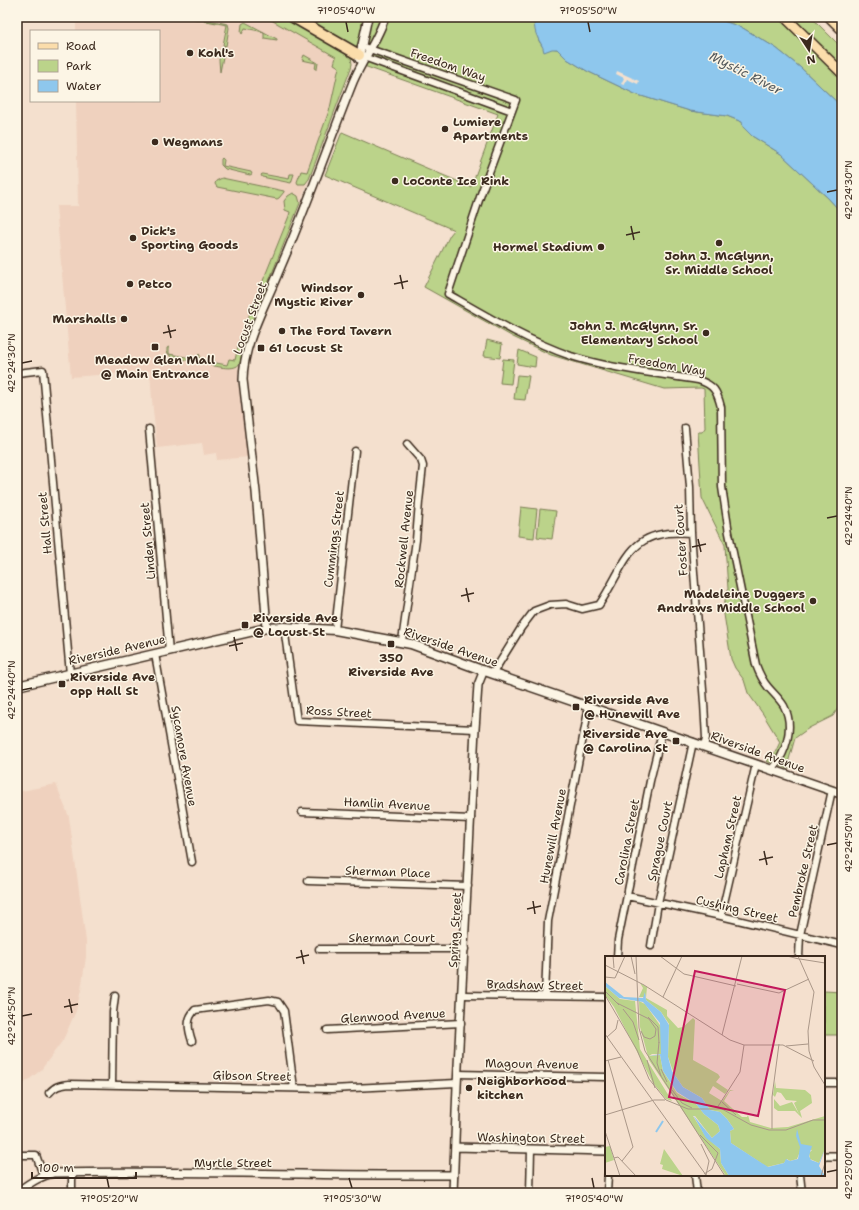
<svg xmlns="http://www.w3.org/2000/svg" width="859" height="1210" font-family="'Shantell Sans',sans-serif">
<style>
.built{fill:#efd1be}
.green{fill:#bbd38a;stroke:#7b7e54}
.water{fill:#8ec7ed;stroke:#6d889a}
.pier{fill:#f4e0ce}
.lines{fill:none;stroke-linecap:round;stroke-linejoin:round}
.minor-casing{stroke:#3b2a1e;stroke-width:9}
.tertiary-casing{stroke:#3b2a1e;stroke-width:10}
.secondary-casing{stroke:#3b2a1e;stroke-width:11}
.primary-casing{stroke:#3b2a1e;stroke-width:12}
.trunk-casing{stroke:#3b2a1e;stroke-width:13}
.motorway-casing{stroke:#3b2a1e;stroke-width:14}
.minor{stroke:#fcf5e5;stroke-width:6}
.tertiary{stroke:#fcf5e5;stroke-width:7}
.secondary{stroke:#fcf5e5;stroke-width:8}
.primary{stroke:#fbddab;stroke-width:9}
.trunk{stroke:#fbddab;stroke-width:10}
.motorway{stroke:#fbddab;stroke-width:11}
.ticks{fill:none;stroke:#3b2a1e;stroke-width:1.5}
.poi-dot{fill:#3b2a1e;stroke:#fcf5e5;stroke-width:1.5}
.labels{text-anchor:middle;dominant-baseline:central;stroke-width:3;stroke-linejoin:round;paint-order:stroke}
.poi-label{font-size:12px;font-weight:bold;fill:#3b2a1e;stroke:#fcf5e5;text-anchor:start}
.street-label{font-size:12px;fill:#3b2a1e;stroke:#fcf5e5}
.water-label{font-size:13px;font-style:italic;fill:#54595c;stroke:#fcf5e5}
.inset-river{fill:none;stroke:#8ec7ed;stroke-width:2}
.inset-road{fill:none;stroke:#aa9788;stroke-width:1}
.view{fill:#c2185b;fill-opacity:0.15;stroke:#c2185b;stroke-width:2}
.inset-edge{fill:none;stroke:#3b2a1e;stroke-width:2}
.neatline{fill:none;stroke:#3b2a1e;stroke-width:1.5}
.ticks-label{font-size:10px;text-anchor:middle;fill:#3b2a1e}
</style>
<rect width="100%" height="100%" fill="#f4e0ce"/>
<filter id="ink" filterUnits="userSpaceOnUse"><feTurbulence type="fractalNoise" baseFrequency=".025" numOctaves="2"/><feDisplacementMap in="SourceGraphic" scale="8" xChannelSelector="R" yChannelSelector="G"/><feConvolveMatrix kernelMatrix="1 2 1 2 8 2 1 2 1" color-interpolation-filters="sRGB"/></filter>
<g filter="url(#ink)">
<path class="built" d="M76 17H283L351 58V68L285 243 242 351 238 369V382L246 436 248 457 217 460 216 453 204 455 202 443 157 448 152 400 150 371 71 377 56 206H78L76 101H159V31H76Z
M56 784 69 817 86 941V957L81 990 76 1011 63 1040 41 1070 17 1089V792Z"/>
<path class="green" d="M185 17H198L199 18 228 24 229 28 226 46 223 45 227 25Z
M266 17H530L534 23 539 41 543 47 557 49 567 59 587 71 635 94 690 111 727 116 742 122 752 136 781 154 828 198 842 213V702L833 716 809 728 795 738 788 763 789 769 766 761 773 757 780 742 763 714 748 693 744 680 735 668 731 659 723 608 728 589 725 545 702 498 698 432H702L705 428 704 389 701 388 664 389 551 355 513 337 424 287 450 235 454 230 325 175 342 132 471 187 498 114 364 66 358 64 351 57 352 64 351 68 309 179 305 184H298L297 182 301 171 307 172 330 108 339 67 334 64 336 57Z
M709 17H811L842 48V107L801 68 776 48 741 27 723 21Z
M245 22 277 39V40L264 38V32L245 28 242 34 241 32 242 24Z
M222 47H225L220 72 219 60Z
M304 55 318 63 317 69H315L316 63 302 60Z
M222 158 224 160 223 166 251 172 252 174 250 175 225 169 221 165V159Z
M262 174 289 179 290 174H294L291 183 262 177 261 175Z
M222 178 284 191V192L279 198 277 199 217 187 215 184 216 181Z
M293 193 298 196 300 203 244 344C242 350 242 357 240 363 235 372 217 366 209 365L208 362 210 356 212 357 211 362 227 365 229 359 235 360 240 338 289 216 290 212 285 210 284 201 288 196Z
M487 340 502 344 500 358 484 356Z
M169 347V354L197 359 199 354 200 355 199 360 196 362 171 357 167 352V348Z
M519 350 536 357 535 367 517 364Z
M503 359 514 360 511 384 500 383Z
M517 375 529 376 525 400 514 399Z
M521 507 537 509 534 538 518 536Z
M540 509 556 511 552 539 537 537Z
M824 991 842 992V1035H824Z"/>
<path class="water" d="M530 17H709L723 21 741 27 776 48 801 68 842 107V213L828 198 781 154 752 136 743 127 742 122 727 116 690 111 635 94 587 71 567 59 557 49H552L544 52C543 45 539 42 537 36 533 28 537 26 530 17Z"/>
<path class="pier" d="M617 71 639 81 638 84 627 79 624 85 621 84 624 78 616 74Z"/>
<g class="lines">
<defs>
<path id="minor" d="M361 46 516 100 482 191 448 294C488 317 528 341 571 356 612 369 655 373 698 380 714 385 717 391 721 407L722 487 729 533 756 665C759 673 762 680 768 687 773 693 780 699 784 706 795 727 786 753 772 770
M361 56 512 111
M17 373 43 370 70 674
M685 428 690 487 691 533 704 703 706 738 704 746
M149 429 169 651
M284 627 297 721 475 729
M335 630 355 451
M402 641 416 540 419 502 423 466 421 460 407 444
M155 654 192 862
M493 673 521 628 534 611 550 605 566 604 582 609 599 605C628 562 627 528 691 533
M302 812 471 819
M308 881 468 886
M627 896 721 916 842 945
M721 916 756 764
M651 946 658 903 693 742
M319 949H465
M617 957 618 940 650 781 662 732
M799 957 800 935 832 790
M463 995 606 997
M545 996 548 921 589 706
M327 1030 461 1023
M192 1041C188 1029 186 1019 195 1010L269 1000 278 1002 284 1011 294 1088
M458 1074 606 1077
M824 1083H842
M112 1085 113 1012 115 996
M49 1093C55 1086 60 1085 69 1084L331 1089 457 1083
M17 1155H36L43 1175
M695 1175 697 1193
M800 1175 802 1193
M72 1193V1172
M530 1193 531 1149
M607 1193 608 1175"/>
<path id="tertiary" d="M359 59 368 17
M267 628 256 492 243 380C243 343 266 304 279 271 306 209 328 145 353 82 362 60 378 40 385 17
M455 1147 606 1151
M824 1156H842
M17 1192C29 1184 39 1176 53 1173 187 1170 320 1176 454 1175
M453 1193 457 1086 475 729 478 685 484 670"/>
<path id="secondary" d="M17 686 267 628 284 627 335 630 411 644 479 669 842 794"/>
<path id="primary" d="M785 17 842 73"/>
<path id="trunk" d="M293 17 359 55"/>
<path id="motorway" d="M831 17 842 28"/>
</defs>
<use href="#minor" class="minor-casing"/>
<use href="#tertiary" class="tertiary-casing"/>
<use href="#secondary" class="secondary-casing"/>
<use href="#primary" class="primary-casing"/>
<use href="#trunk" class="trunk-casing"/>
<use href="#motorway" class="motorway-casing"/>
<use href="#minor" class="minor"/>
<use href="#tertiary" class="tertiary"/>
<use href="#secondary" class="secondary"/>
<use href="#primary" class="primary"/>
<use href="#trunk" class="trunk"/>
<use href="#motorway" class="motorway"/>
</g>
</g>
<path class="ticks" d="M346 22 348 32M588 22 590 32M827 192 837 190M631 226 634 240M626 235 640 232M400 275 403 289M394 284 408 281M168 325 171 338M163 333 176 330M22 363 32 361M827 518 837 516M698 539 701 552M692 547 706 544M466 588 469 602M461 596 474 593M234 637 237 651M229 646 243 643M22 690 32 688M827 845 837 843M764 851 767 865M759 860 773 857M533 901 535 914M527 909 541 906M301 950 304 964M296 958 309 955M69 999 72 1013M64 1007 78 1004M22 1016 32 1014M827 1172 837 1170M107 1178 109 1188M349 1178 352 1188M592 1178 594 1188"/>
<g class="poi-dot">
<circle cx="190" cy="53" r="4"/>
<circle cx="445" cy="129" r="4"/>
<circle cx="155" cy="142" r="4"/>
<circle cx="395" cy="181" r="4"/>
<circle cx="133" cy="238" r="4"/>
<circle cx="719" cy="243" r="4"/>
<circle cx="601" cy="247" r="4"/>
<circle cx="130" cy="284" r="4"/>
<circle cx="361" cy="295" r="4"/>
<circle cx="124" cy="319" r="4"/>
<circle cx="282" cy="331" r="4"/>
<circle cx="706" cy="333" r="4"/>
<rect x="151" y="343" width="8" height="8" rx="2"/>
<rect x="257" y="344" width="8" height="8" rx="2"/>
<circle cx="813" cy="601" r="4"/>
<rect x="241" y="621" width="8" height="8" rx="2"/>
<rect x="387" y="640" width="8" height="8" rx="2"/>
<rect x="58" y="680" width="8" height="8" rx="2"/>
<rect x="572" y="703" width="8" height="8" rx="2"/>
<rect x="672" y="737" width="8" height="8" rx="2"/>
<circle cx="469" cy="1088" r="4"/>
</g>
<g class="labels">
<g class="poi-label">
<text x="198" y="53">Kohl's</text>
<text x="453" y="122">Lumiere<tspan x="453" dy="14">Apartments</tspan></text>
<text x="163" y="142">Wegmans</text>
<text x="403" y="181">LoConte Ice Rink</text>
<text x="141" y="231">Dick's<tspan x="141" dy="14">Sporting Goods</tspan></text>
<text x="593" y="247" text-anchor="end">Hormel Stadium</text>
<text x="719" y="256" text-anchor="middle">John J. McGlynn,<tspan x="719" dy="14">Sr. Middle School</tspan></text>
<text x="138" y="284">Petco</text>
<text x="353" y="288" text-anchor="end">Windsor<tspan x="353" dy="14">Mystic River</tspan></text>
<text x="116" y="319" text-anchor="end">Marshalls</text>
<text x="698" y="326" text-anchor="end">John J. McGlynn, Sr.<tspan x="698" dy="14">Elementary School</tspan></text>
<text x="290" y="331">The Ford Tavern</text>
<text x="269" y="348">61 Locust St</text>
<text x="155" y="360" text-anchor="middle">Meadow Glen Mall<tspan x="155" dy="14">@ Main Entrance</tspan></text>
<text x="805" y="594" text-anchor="end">Madeleine Duggers<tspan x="805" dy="14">Andrews Middle School</tspan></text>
<text x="253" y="618">Riverside Ave<tspan x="253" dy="14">@ Locust St</tspan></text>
<text x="391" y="658" text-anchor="middle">350<tspan x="391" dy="14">Riverside Ave</tspan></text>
<text x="70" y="677">Riverside Ave<tspan x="70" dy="14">opp Hall St</tspan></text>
<text x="584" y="700">Riverside Ave<tspan x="584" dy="14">@ Hunewill Ave</tspan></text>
<text x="668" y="734" text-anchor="end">Riverside Ave<tspan x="668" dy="14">@ Carolina St</tspan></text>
<text x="477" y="1081">Neighborhood<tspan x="477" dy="14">kitchen</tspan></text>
</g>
<g class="street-label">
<text transform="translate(448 65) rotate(19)">Freedom Way</text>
<text transform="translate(250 318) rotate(-70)">Locust Street</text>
<text transform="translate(667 365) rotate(10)">Freedom Way</text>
<text transform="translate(45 523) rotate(-95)">Hall Street</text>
<text transform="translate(334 539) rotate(-83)">Cummings Street</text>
<text transform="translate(404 539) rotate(-84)">Rockwell Avenue</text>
<text transform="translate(681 540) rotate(-94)">Foster Court</text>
<text transform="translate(148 541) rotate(-95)">Linden Street</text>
<text transform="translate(451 647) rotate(19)">Riverside Avenue</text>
<text transform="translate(117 650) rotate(-13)">Riverside Avenue</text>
<text transform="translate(339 712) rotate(3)">Ross Street</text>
<text transform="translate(758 752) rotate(20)">Riverside Avenue</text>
<text transform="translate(184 756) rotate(80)">Sycamore Avenue</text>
<text transform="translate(387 804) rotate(3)">Hamlin Avenue</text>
<text transform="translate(553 836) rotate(-79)">Hunewill Avenue</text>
<text transform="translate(728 837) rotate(-77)">Lapham Street</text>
<text transform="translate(660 841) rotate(-78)">Sprague Court</text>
<text transform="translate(627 842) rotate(-79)">Carolina Street</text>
<text transform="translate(803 871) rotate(-77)">Pembroke Street</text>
<text transform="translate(388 872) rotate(2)">Sherman Place</text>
<text transform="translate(737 909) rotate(13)">Cushing Street</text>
<text transform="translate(455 930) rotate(-87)">Spring Street</text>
<text x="392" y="938">Sherman Court</text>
<text transform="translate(535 985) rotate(1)">Bradshaw Street</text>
<text transform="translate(393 1016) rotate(-3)">Glenwood Avenue</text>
<text transform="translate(532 1064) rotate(1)">Magoun Avenue</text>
<text transform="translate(252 1076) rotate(1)">Gibson Street</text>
<text transform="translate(531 1138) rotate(1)">Washington Street</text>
<text x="233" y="1163">Myrtle Street</text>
</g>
<g class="water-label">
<text transform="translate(746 73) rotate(27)">Mystic River</text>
</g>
</g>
<g transform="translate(605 956)">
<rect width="220" height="220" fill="#f4e0ce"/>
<path d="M35 27 42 31 41 42 62 54V60L73 72 78 71 88 62 90 64 88 104 113 118 115 121 111 126 123 134 120 138 108 130 104 137 117 145 125 134 129 135H125L119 145 137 161H142L143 159 145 166 166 172 183 171 220 160V193L214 207 205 203 204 197 207 194 202 193 199 202 196 203V193L192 203 185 205 182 203 179 207 162 211 126 187 125 175 129 173 122 163 115 156 105 154 97 142 78 131 69 118 63 101 64 68 56 56 41 44 40 37 39 41H34L38 32ZM0 30 15 43 30 45 35 93 67 145 61 143 48 127 9 51 0 39ZM34 45 40 48 57 72 56 98H47L44 100 55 99 58 115 72 137 91 148 99 158 113 169 115 175 107 182 90 160H88L101 181 115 193 116 207 124 220H121L44 104 35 71ZM170 125 171 132 200 134 206 139 207 147 195 155 197 162 190 155H173L169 152V143L175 150 187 146 194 158 189 147 192 145 181 144 176 137 172 136 170 141 168 139ZM5 190 9 204 0 207V191ZM59 193 78 220 57 213 58 209 55 208Z" fill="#bbd38a"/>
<path d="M0 26 19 41 38 42 40 36 41 44 56 56 64 69 63 101 67 115 78 131 97 142 105 154 115 156 122 163 129 173 125 175 126 187 163 211 179 207 181 203 185 205 193 203 195 191 191 180 192 173 196 188 207 190 204 200 206 204 214 207 220 193 214 210 220 220H124L116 207 115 193 101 182 88 159 107 182 115 175 113 169 99 158 91 148 72 136 58 115 55 99 43 100 56 98 55 67 38 46 14 42 0 30Z" fill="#8ec7ed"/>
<path class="inset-river" d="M51 176 58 165"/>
<path class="inset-road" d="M8 0 9 12M26 0 30 18M31 0 34 72 40 95 120 220M55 0 79 18 131 30M182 0 194 3M193 0 209 36 203 75 204 95 209 111 220 129M195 3 220 7M0 9 39 29 125 84 139 89H178L209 105M0 21 10 22 20 0M132 28 174 37 204 23M0 35 14 49M0 39 32 94 44 123 61 144M58 41 77 0M12 47 44 63 51 73 50 80 45 83 39 81 36 75M18 53 28 66 34 84M43 61 53 71 54 87M0 78 101 219M117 79 137 0M2 81 11 73 13 64M54 86 52 107 56 120M181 90 203 88M3 104 28 191 17 205M42 104 50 132M0 105 16 101M56 113 62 126M67 134 77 147 87 152M61 144 83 153H117L146 169 164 174H181L208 164H220M117 146 131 159M112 152 135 116 139 89M0 159 49 144H60M167 173V141L174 88M0 175 15 220M95 179 113 197 107 213 99 218M96 188 104 205 101 219M9 202 13 201 31 220M216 220 220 207"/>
<path class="view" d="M90 15 180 34 153 160 64 141Z"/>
<rect width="220" height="220" class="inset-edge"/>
</g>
<rect width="859" height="1210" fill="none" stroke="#fcf5e5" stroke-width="44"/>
<rect x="30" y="30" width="130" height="72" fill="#fcf5e5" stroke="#afa495"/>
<rect x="38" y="43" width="20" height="6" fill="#fbddab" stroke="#afa495"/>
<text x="66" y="50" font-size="12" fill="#3b2a1e">Road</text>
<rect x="38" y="60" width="20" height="12" fill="#bbd38a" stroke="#afa495"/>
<text x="66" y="70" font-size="12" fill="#3b2a1e">Park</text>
<rect x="38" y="80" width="20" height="12" fill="#8ec7ed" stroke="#afa495"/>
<text x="66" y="90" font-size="12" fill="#3b2a1e">Water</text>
<g transform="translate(809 50) rotate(168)" stroke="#fcf5e5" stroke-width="3" paint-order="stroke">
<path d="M0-3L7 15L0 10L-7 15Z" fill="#3b2a1e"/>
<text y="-6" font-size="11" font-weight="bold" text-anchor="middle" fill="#3b2a1e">N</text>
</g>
<path d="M32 1172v6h104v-6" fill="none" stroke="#3b2a1e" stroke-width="2"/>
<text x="38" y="1172" font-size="12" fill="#3b2a1e" stroke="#fcf5e5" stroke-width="3" paint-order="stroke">100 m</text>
<rect x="22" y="22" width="815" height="1166" class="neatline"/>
<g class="ticks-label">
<text x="346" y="14">71°05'40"W</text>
<text x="588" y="14">71°05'50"W</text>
<text transform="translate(848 190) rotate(-90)" y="4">42°24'30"N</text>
<text transform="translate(11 363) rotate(-90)" y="4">42°24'30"N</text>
<text transform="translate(848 516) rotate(-90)" y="4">42°24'40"N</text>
<text transform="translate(11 690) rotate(-90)" y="4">42°24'40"N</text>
<text transform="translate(848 843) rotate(-90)" y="4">42°24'50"N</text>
<text transform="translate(11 1016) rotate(-90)" y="4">42°24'50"N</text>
<text transform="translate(848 1170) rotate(-90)" y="4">42°25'00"N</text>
<text x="109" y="1202">71°05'20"W</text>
<text x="352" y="1202">71°05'30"W</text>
<text x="594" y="1202">71°05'40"W</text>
</g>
</svg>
